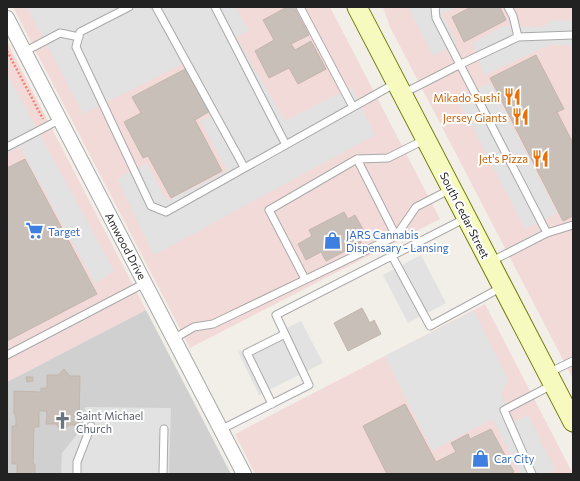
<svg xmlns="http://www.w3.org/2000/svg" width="580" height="481" font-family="Commissioner,sans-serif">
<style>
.commercial{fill:#f2dad9}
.religious{fill:#d0d0d0}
.parking{fill:#e2e2e2}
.building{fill:#c7bfb8;stroke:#c4b6ab}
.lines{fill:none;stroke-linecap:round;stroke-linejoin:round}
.lane-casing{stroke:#a9a9a9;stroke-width:9}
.street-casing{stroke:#a9a9a9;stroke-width:16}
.secondary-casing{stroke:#707d05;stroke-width:21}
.path{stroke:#fa8072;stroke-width:2.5;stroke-dasharray:2 2;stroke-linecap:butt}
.lane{stroke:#fff;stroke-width:7}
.street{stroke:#fff;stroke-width:14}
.secondary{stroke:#f7fabf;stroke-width:19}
.labels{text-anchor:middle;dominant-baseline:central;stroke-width:4;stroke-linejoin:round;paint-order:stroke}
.food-label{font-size:11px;fill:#c56008;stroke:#fff;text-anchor:end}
.street-label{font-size:11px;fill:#222;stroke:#fff}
.shop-label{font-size:11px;fill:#366cbe;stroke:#fff;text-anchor:start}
.worship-label{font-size:11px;fill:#5b616d;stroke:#fff;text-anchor:start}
</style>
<rect width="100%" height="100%" fill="#f2efe9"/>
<path class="commercial" d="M13 7H330L440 219 190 348Z
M383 7H573V379L390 27Z
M7 42 146 310 7 382Z
M485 304 573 474H255L235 434Z"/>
<path class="religious" d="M146 310 231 474H7V382Z"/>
<path class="parking" d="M27 7H236L249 30 236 37 285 121 352 87 375 135 154 255 117 179 146 163 167 201 227 171 201 121 212 115 184 63 83 114Z
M408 7H456L442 14 457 44 433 56Z
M552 20 573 21V46L551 44 484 75 472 43 504 26 542 27Z
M7 74 114 271 95 283 20 147 7 154Z
M490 83 557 213 525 229 458 99Z
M421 255 446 303 408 323 383 275Z
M474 311 508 379 501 395 514 422 528 415 555 470 548 474H521L493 419 432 450 385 356Z
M301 321 323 363 259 395 238 352Z
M85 407 171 408 169 474H61L62 453 84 426Z"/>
<path class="building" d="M287 7H294L309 35 291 44 295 50 311 41 326 69 298 84 289 68 269 78 255 51 274 40 263 20Z
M471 7H500L506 20 464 42 452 17Z
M536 55 564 109 557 112 573 143V216L563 221 490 78Z
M187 68 210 111 195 120 222 171 171 198 148 156 143 158 124 122 141 113 132 97Z
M25 159 97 294 7 341V168Z
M344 212 348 219 355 215 364 231 357 235 361 243 326 261 321 252 306 260 298 244 312 236 309 230Z
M362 308 370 323 374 320 381 334 348 351 334 323Z
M64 369 70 376H80L79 425H69L62 431 56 424H46L47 411H39V427H34L33 464H35V474H17V464H12V426H16V417L14 414V391L41 392V388H47V375H58Z
M26 377H33V381L27 382Z
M405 404 436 462 456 452 451 443 468 434 470 439 491 429 514 472 509 474H387L363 426Z"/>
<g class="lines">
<defs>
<path id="lane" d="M129 7 80 32 76 47 151 206 166 212 396 83
M156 7 244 167
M215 7 286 145
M300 7 353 107
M436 7 435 8 436 18 547 233
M508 7 513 16 518 37
M24 52 60 33 79 37
M402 94 461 64 518 37 573 35
M7 147 59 120
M357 159 396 236
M392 256 430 326 502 287
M490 262 547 233 573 225
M305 279 269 210 357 159 388 158 426 139
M173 339 194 327 213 324 396 236 416 207 451 189
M7 355 145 283
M548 373 573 361
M272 404 247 353 285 334
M220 430 309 385 276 315 466 218
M77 474V462L91 426
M163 474 164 429
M532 474 504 410 552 385"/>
<path id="street" d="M7 18 244 474"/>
<path id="secondary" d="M357 7 573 422"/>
</defs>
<use href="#lane" class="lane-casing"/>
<use href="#street" class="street-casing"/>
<use href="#secondary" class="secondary-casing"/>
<path class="path" d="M7 51 43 119"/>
<use href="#lane" class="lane"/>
<use href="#street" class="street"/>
<use href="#secondary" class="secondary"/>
</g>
<defs>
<symbol id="restaurant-bare" viewBox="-9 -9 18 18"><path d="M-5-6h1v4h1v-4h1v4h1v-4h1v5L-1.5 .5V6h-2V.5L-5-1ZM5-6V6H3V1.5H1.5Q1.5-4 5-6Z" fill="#e8710a" stroke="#fff" stroke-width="2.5" paint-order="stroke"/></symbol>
<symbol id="supermarket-bare" viewBox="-9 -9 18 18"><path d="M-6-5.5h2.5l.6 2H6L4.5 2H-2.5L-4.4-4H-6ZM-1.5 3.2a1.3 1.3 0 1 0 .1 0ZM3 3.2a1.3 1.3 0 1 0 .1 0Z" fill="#3f7fe0" stroke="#fff" stroke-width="2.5" paint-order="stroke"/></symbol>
<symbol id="shop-bare" viewBox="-9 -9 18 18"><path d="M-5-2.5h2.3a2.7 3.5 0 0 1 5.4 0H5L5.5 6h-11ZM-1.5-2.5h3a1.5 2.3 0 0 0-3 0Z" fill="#3f7fe0" stroke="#fff" stroke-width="2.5" paint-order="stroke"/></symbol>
<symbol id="church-bare" viewBox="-9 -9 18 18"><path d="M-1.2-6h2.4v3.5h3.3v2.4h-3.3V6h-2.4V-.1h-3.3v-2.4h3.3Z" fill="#6b7280" stroke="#fff" stroke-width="2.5" paint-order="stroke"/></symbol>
</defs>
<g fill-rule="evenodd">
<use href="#restaurant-bare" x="500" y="84" width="25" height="25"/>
<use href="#restaurant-bare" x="508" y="104" width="25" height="25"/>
<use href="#restaurant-bare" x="528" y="146" width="25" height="25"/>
<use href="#supermarket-bare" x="22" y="218" width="25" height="25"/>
<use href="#shop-bare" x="320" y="228" width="25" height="25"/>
<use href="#church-bare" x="50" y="408" width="25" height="25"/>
<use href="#shop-bare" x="468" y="446" width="25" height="25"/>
</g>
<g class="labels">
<g class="food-label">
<text x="500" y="97">Mikado Sushi</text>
<text x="507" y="117">Jersey Giants</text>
<text x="528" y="158">Jet's Pizza</text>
</g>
<g class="street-label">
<text transform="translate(465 215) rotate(63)">South Cedar Street</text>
<text transform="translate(126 246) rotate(62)">Amwood Drive</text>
</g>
<g class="shop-label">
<text x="48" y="231">Target</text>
<text x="346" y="234">JARS Cannabis<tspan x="346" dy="13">Dispensary - Lansing</tspan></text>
<text x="494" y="458">Car City</text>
</g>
<g class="worship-label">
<text x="76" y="415">Saint Michael<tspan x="76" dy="13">Church</tspan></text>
</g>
</g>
<rect width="580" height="481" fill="none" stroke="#222222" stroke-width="16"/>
</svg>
